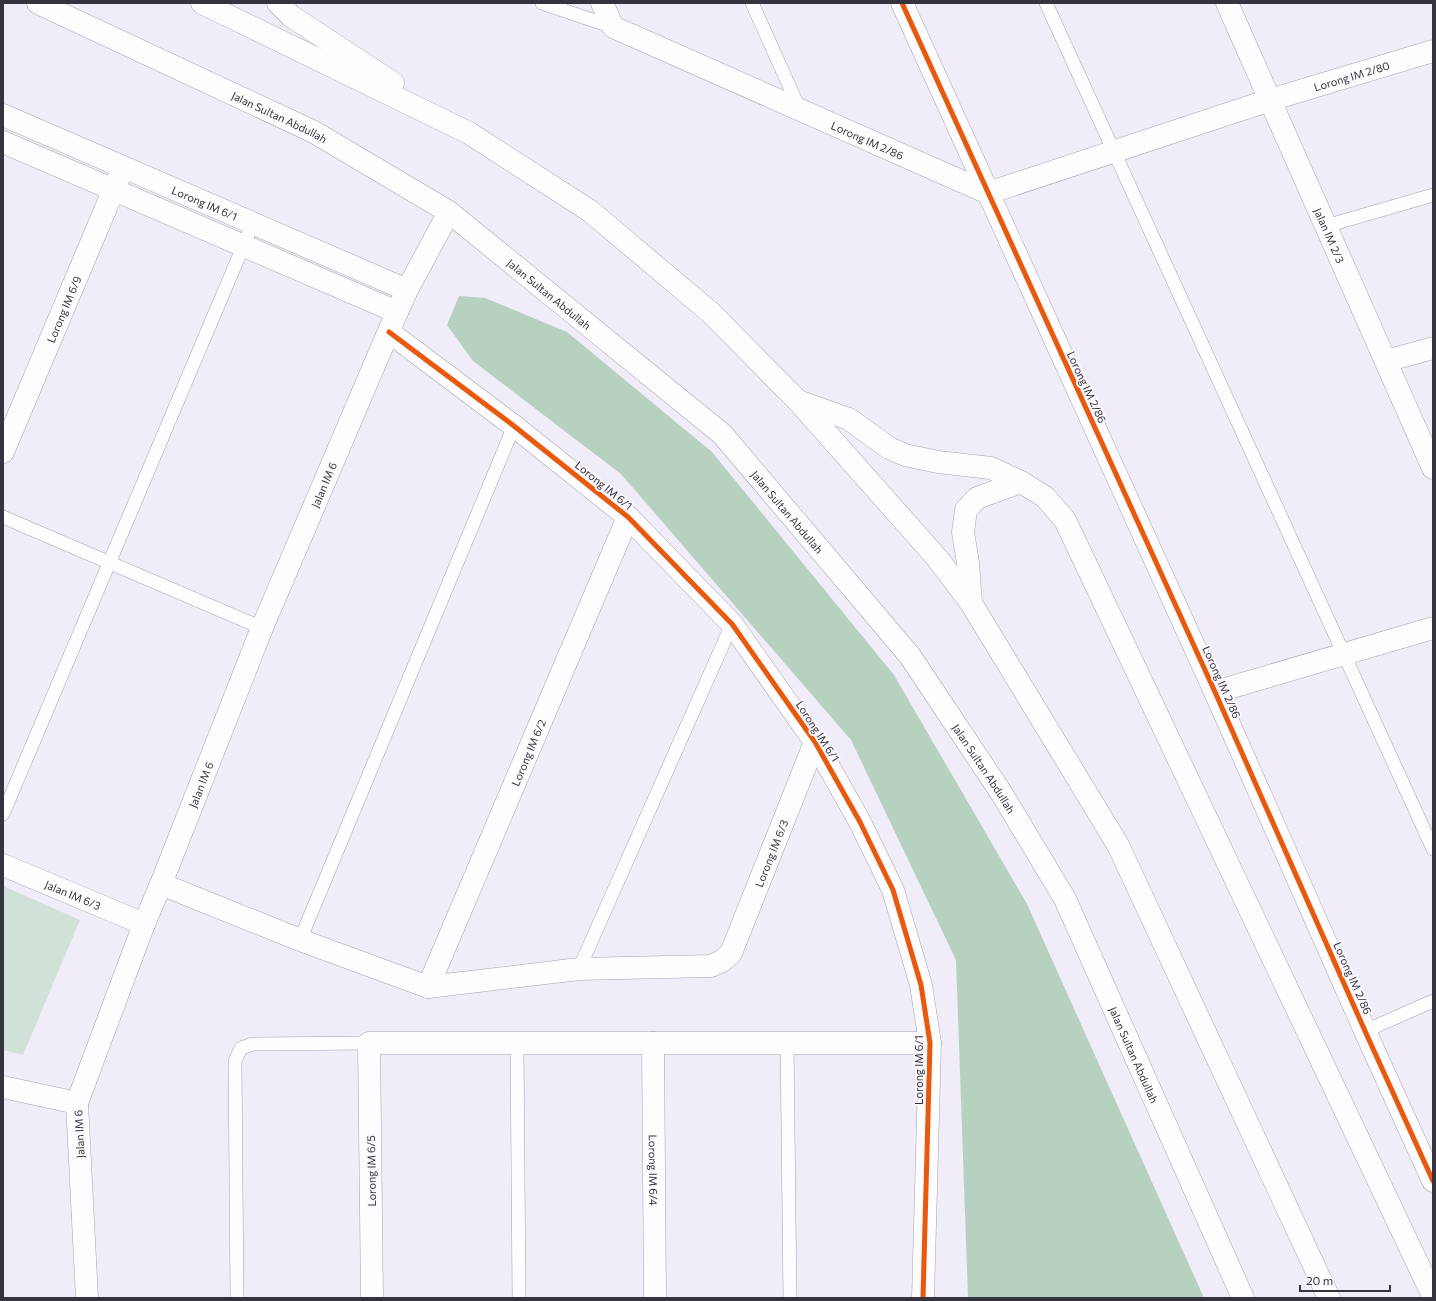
<svg xmlns="http://www.w3.org/2000/svg" width="1436" height="1301" font-family="Commissioner,sans-serif">
<style>
.green{fill:#d0e2d8}
.forest{fill:#b7d1c1}
.lines{fill:none;stroke-linecap:round;stroke-linejoin:round}
.service-casing{stroke:#a6a2ad;stroke-width:14}
.minor-casing{stroke:#a6a2ad;stroke-width:23}
.secondary-casing{stroke:#a6a2ad;stroke-width:23}
.service{stroke:#fdfcfe;stroke-width:13}
.minor{stroke:#fdfcfe;stroke-width:22}
.secondary{stroke:#fdfcfe;stroke-width:22}
.cycleway-casing{stroke:#faf8fd;stroke-width:8}
.cycleway{stroke:#e8590c;stroke-width:5}
.labels{text-anchor:middle;dominant-baseline:central;stroke-width:4;stroke-linejoin:round;paint-order:stroke}
.street-label{font-size:11px;fill:#37333e;stroke:#faf8fd}
</style>
<rect width="100%" height="100%" fill="#f0ecf8"/>
<path class="green" d="M3 886 80 920 23 1055 3 1050Z"/>
<path class="forest" d="M459 296 485 298 567 332 712 452 894 675 1027 904 1204 1298H968L956 960 851 740 621 474 473 361 447 325Z"/>
<g class="lines">
<defs>
<path id="service" d="M542 3 613 27
M752 3 800 110
M1046 3 1433 849
M1326 226 1433 195
M3 517 262 628
M3 814 253 223
M300 940 514 426
M579 969 732 624
M1365 1031 1433 1001
M787 1042 790 1298
M517 1043 519 1298
M237 1298 235 1061 241 1048 253 1044 369 1043"/>
<g id="minor">
<path id="s1" d="M602 3 613 27 988 193"/>
<path d="M902 3 1215 692 1365 1031 1433 1181"/>
<path id="s2" d="M1227 3 1433 468"/>
<path id="s3" d="M3 115 407 290"/>
<path d="M3 142 397 312"/>
<path id="s4" d="M988 193 1270 100 1433 51"/>
<path d="M389 332 514 426 628 517 732 624 815 742 860 822 893 890 921 985 930 1043 923 1298"/>
<path d="M1386 361 1433 348"/>
<path d="M798 401 849 419 889 448 905 455 938 462 991 468 1021 482 1045 497 1065 520 1433 1296"/>
<path id="s5" d="M3 452 119 177"/>
<path d="M971 603 968 563 963 532 966 510 977 498 1021 482"/>
<path d="M1215 692 1433 628"/>
<path id="s6" d="M3 865 144 924"/>
<path id="s7" d="M161 884 300 940 428 987 579 969 711 966 722 961 731 953 815 742"/>
<path id="s8" d="M428 987 628 517"/>
<path id="s9" d="M653 1043 655 1298"/>
<path d="M3 1087 77 1103"/>
<path id="s10" d="M87 1298 77 1103 144 924 161 884 262 628 397 312 407 290 449 212"/>
<path d="M372 1298 369 1043H930"/>
</g>
<g id="secondary">
<path id="s11" d="M38 3 314 132 449 212 722 434 910 656 1002 794 1065 899 1243 1298"/>
<path d="M202 3 469 133 590 211 710 312 798 401 937 558 971 603 1118 845 1329 1298"/>
<path d="M278 3 291 16 393 83"/>
</g>
</defs>
<use href="#service" class="service-casing"/>
<use href="#minor" class="minor-casing"/>
<use href="#secondary" class="secondary-casing"/>
<use href="#service" class="service"/>
<use href="#minor" class="minor"/>
<use href="#secondary" class="secondary"/>
<defs>
<path id="cycleway" d="M902 3 1215 692 1365 1031 1433 1181
M389 332 514 426 628 517 732 624 815 742 860 822 893 890 921 985 930 1043 923 1298"/>
</defs>
<use href="#cycleway" class="cycleway-casing"/>
<use href="#cycleway" class="cycleway"/>
</g>
<g class="labels">
<g class="street-label">
<text stroke="none"><textPath href="#s4" startOffset="382">Lorong IM 2/80</textPath></text>
<text stroke="none"><textPath href="#s11" startOffset="267">Jalan Sultan Abdullah</textPath></text>
<text stroke="none"><textPath href="#s1" startOffset="305">Lorong IM 2/86</textPath></text>
<text stroke="none"><textPath href="#s3" startOffset="220">Lorong IM 6/1</textPath></text>
<text stroke="none"><textPath href="#s2" startOffset="254">Jalan IM 2/3</textPath></text>
<text stroke="none"><textPath href="#s11" startOffset="591">Jalan Sultan Abdullah</textPath></text>
<text stroke="none"><textPath href="#s5" startOffset="155">Lorong IM 6/9</textPath></text>
<text transform="translate(1087 387) rotate(65)">Lorong IM 2/86</text>
<text stroke="none"><textPath href="#s10" startOffset="861">Jalan IM 6</textPath></text>
<text transform="translate(604 485) rotate(39)">Lorong IM 6/1</text>
<text stroke="none"><textPath href="#s11" startOffset="915">Jalan Sultan Abdullah</textPath></text>
<text transform="translate(1222 682) rotate(66)">Lorong IM 2/86</text>
<text transform="translate(818 731) rotate(57)">Lorong IM 6/1</text>
<text stroke="none"><textPath href="#s8" startOffset="255">Lorong IM 6/2</textPath></text>
<text stroke="none"><textPath href="#s11" startOffset="1239">Jalan Sultan Abdullah</textPath></text>
<text stroke="none"><textPath href="#s10" startOffset="537">Jalan IM 6</textPath></text>
<text stroke="none"><textPath href="#s7" startOffset="702">Lorong IM 6/3</textPath></text>
<text stroke="none"><textPath href="#s6" startOffset="76">Jalan IM 6/3</textPath></text>
<text transform="translate(1353 978) rotate(66)">Lorong IM 2/86</text>
<text stroke="none"><textPath href="#s11" startOffset="1563">Jalan Sultan Abdullah</textPath></text>
<text transform="translate(918 1070) rotate(-90)">Lorong IM 6/1</text>
<text transform="translate(79 1134) rotate(-93)">Jalan IM 6</text>
<text stroke="none"><textPath href="#s9" startOffset="127">Lorong IM 6/4</textPath></text>
<text transform="translate(371 1171) rotate(-91)">Lorong IM 6/5</text>
</g>
</g>
<rect width="1436" height="1301" fill="none" stroke="#37333e" stroke-width="8"/>
<path d="M1300 1285v6h90v-6" fill="none" stroke="#37333e" stroke-width="2"/>
<text x="1306" y="1285" font-size="12" fill="#37333e" stroke="#faf8fd" stroke-width="3" paint-order="stroke">20 m</text>
</svg>
